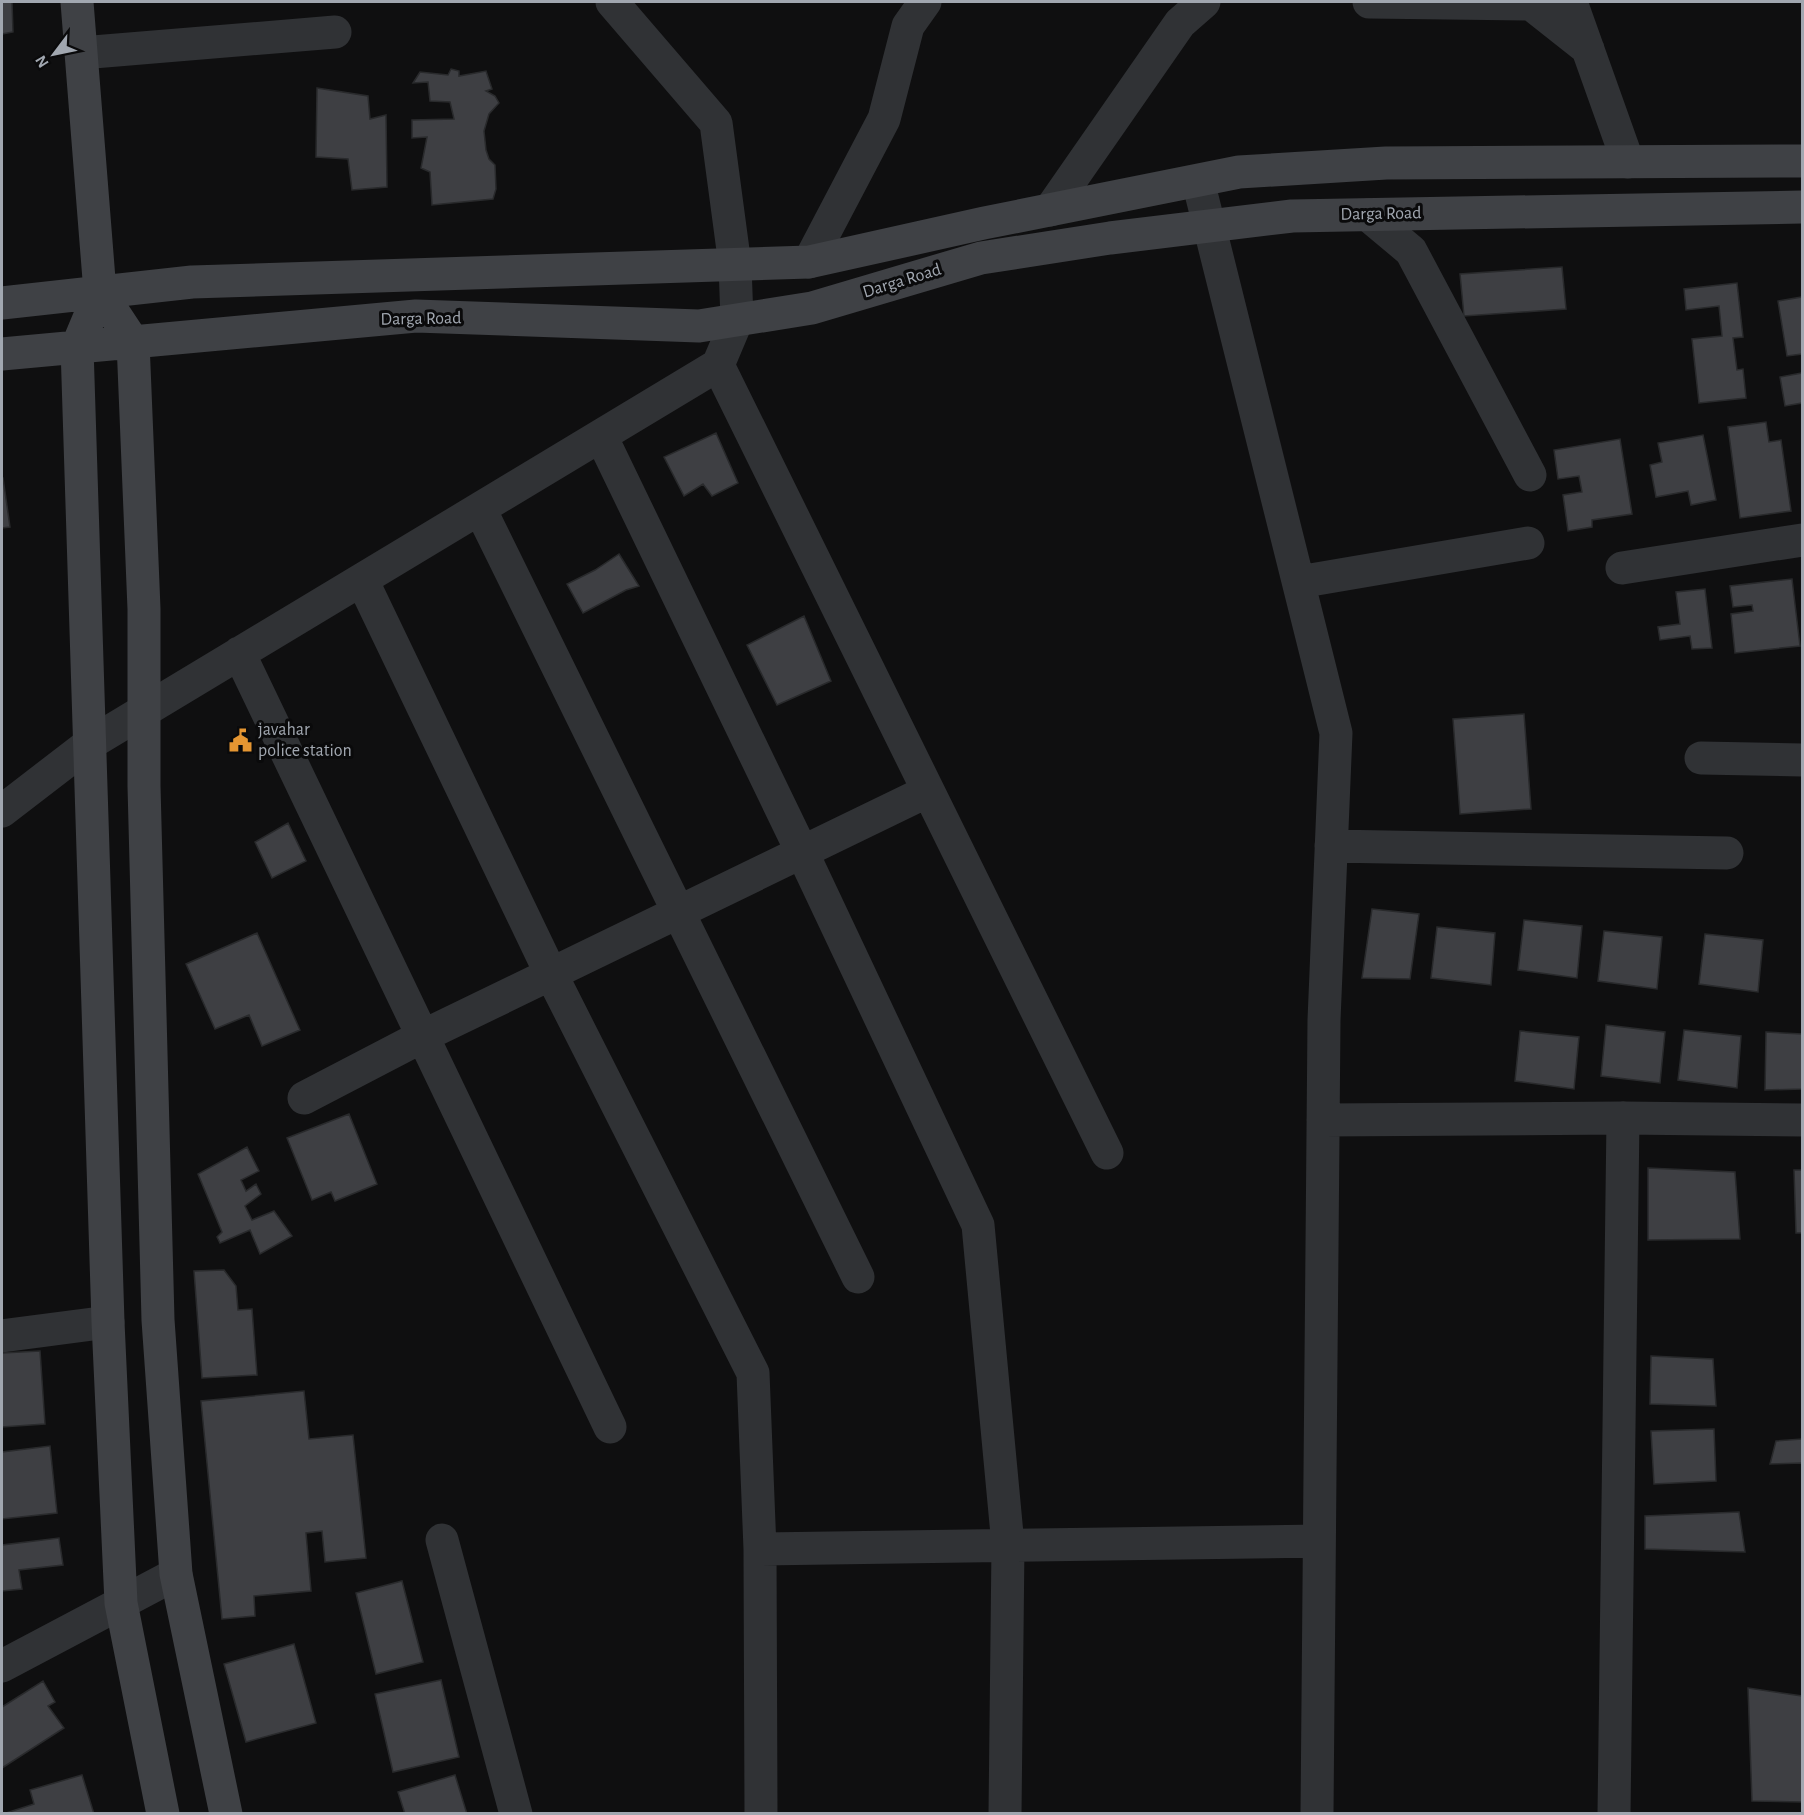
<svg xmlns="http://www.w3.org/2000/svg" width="1804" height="1815" font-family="'Alegreya Sans',sans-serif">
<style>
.building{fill:#3e3f43;stroke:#292a2c;stroke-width:1.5}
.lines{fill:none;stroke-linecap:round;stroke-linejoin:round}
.street{stroke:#303235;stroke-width:33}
.secondary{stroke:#3f4145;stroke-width:33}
.labels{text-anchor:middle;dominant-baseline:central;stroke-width:6;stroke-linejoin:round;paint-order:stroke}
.street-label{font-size:18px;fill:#a1a7b0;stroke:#0a0a0b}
.poi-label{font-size:18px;fill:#a1a7b0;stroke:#0a0a0b;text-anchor:start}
</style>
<rect width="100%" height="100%" fill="#0f0f10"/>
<path class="building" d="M2 2H12L13 32 2 34Z
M451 69 459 71V76L486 71 492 89 486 91 495 96 499 103 489 114 484 131 486 150 489 159 495 165 496 189 493 199 432 205 430 172 421 168 427 137 412 138V120L454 119 450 102 430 101 428 82 413 83 420 72 448 75Z
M317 88 368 96 370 119 386 115 387 187 352 190 348 159 316 157Z
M1562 267 1566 309 1464 316 1460 274Z
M1737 283 1743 337 1733 338 1737 370 1743 369 1746 398 1699 403 1692 339 1722 336 1719 306 1686 310 1684 289Z
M1802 297V354L1787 356 1778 301Z
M1802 373V403L1785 406 1780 377Z
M1766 422 1769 442 1781 440 1791 511 1740 518 1728 427Z
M716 433 738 483 712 496 703 484 684 496 664 457Z
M1703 435 1716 500 1691 505 1688 491 1656 497 1650 465 1662 462 1658 443Z
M1620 439 1632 514 1592 520V527L1568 531 1563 495 1582 492 1579 476 1558 479 1554 450Z
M2 478H3L10 527 2 528Z
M619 554 639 586 626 590 583 613 567 584 595 570Z
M1792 579 1800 646 1735 653 1731 614 1753 611 1752 605 1733 607 1730 586Z
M1705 589 1712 648 1692 649 1690 636 1660 640 1658 627 1680 624 1676 592Z
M804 616 831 681 777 705 747 645Z
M1524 714 1531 809 1460 814 1453 719Z
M288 823 306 861 272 878 255 842Z
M1372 909 1419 914 1410 979 1362 978Z
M1524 920 1582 926 1577 978 1518 970Z
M1437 927 1495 933 1491 985 1431 978Z
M1604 931 1662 937 1657 989 1598 981Z
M257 933 300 1030 262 1046 249 1015 215 1029 186 964Z
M1705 934 1763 940 1758 992 1699 984Z
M1606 1025 1665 1032 1660 1083 1601 1076Z
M1684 1030 1741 1036 1737 1088 1678 1080Z
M1520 1031 1579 1037 1574 1089 1515 1081Z
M1766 1032 1802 1034V1089L1765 1090Z
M349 1114 377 1184 335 1201 331 1192 312 1200 287 1138Z
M247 1147 259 1171 241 1180 246 1191 256 1184 261 1194 245 1206 252 1220 274 1211 292 1236 260 1254 250 1230 220 1243 217 1237 222 1232 198 1174Z
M1648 1168 1735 1172 1740 1239 1648 1240Z
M1794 1170H1802V1233H1796Z
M224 1270 236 1286 238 1310 252 1309 257 1375 202 1378 194 1271Z
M40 1351 45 1424 2 1427V1353Z
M1651 1356 1713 1359 1716 1406 1650 1404Z
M304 1391 309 1439 353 1435 366 1558 325 1562 322 1531 306 1533 311 1591 254 1596 255 1616 222 1619 201 1401Z
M1714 1429 1716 1481 1654 1484 1651 1431Z
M1802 1439V1476V1463L1770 1464 1776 1441Z
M50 1446 57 1513 2 1519V1452Z
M1739 1512 1745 1552 1645 1549V1516Z
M59 1538 63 1565 19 1570 22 1589 2 1591V1545Z
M402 1581 423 1662 376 1674 356 1593Z
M294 1644 316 1723 246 1742 224 1664Z
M441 1680 459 1757 393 1772 375 1694Z
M43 1681 55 1702 48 1706 64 1728 2 1768V1707Z
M1748 1688 1802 1696V1802L1752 1801Z
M82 1775 94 1814H3L34 1804 30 1790Z
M455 1775 467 1814H405L398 1792Z"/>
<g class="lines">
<path class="street" d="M1369 2 1531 4 1588 49
M1571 2 1628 162
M81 53 335 32
M1198 181 1336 733 1324 1020 1317 1814
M1050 210 1180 23 1204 2
M1368 215 1411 251 1530 475
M809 262 884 119 908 26 925 2
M718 365 1107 1153
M601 436 802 852 978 1225 1008 1545 1005 1814
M480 509 858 1277
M1622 568 1802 540
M362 580 551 974 753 1373 760 1549 761 1814
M1299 582 1528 543
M239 653 610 1427
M1701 758 1802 760
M2 811 89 744 718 365 737 320 735 265 716 123 612 2
M1331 846 1727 853
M304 1098 423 1036 928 791
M1323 1120 1623 1118 1802 1120
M2 1336 108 1322
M442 1540 516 1814
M760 1549 1319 1541
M2 1666 176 1574
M1614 1814 1623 1118"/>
<path class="secondary" d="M77 2 100 292 77 347 108 1322 121 1603 163 1814
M100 292 133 342 144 609V786L158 1320 176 1574 226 1814
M2 303 192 282 809 262 984 223 1239 172 1386 163 1802 161
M2 354 416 316 699 326 812 308 981 258 1110 238 1292 216 1802 207"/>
</g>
<defs>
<symbol id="civic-bare" viewBox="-9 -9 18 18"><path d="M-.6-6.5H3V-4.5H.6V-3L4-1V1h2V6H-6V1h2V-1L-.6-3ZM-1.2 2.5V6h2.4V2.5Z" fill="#e59632" stroke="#0a0a0b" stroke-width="2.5" paint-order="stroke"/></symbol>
</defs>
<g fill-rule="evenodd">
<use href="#civic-bare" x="224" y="724" width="33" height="33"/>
</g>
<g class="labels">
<g class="street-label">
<text transform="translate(1381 214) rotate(-1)">Darga Road</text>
<text transform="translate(902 281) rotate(-17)">Darga Road</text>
<text transform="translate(421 319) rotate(-1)">Darga Road</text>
</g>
<g class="poi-label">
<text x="258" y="730">javahar<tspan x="258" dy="21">police station</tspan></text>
</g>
</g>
<rect width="1804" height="1815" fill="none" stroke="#a1a7b0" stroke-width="6"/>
<g transform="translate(54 54) rotate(238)" stroke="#0a0a0b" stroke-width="4.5" paint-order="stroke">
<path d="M0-4.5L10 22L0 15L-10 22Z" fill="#a1a7b0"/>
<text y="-9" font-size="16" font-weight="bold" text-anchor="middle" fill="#a1a7b0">N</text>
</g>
</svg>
